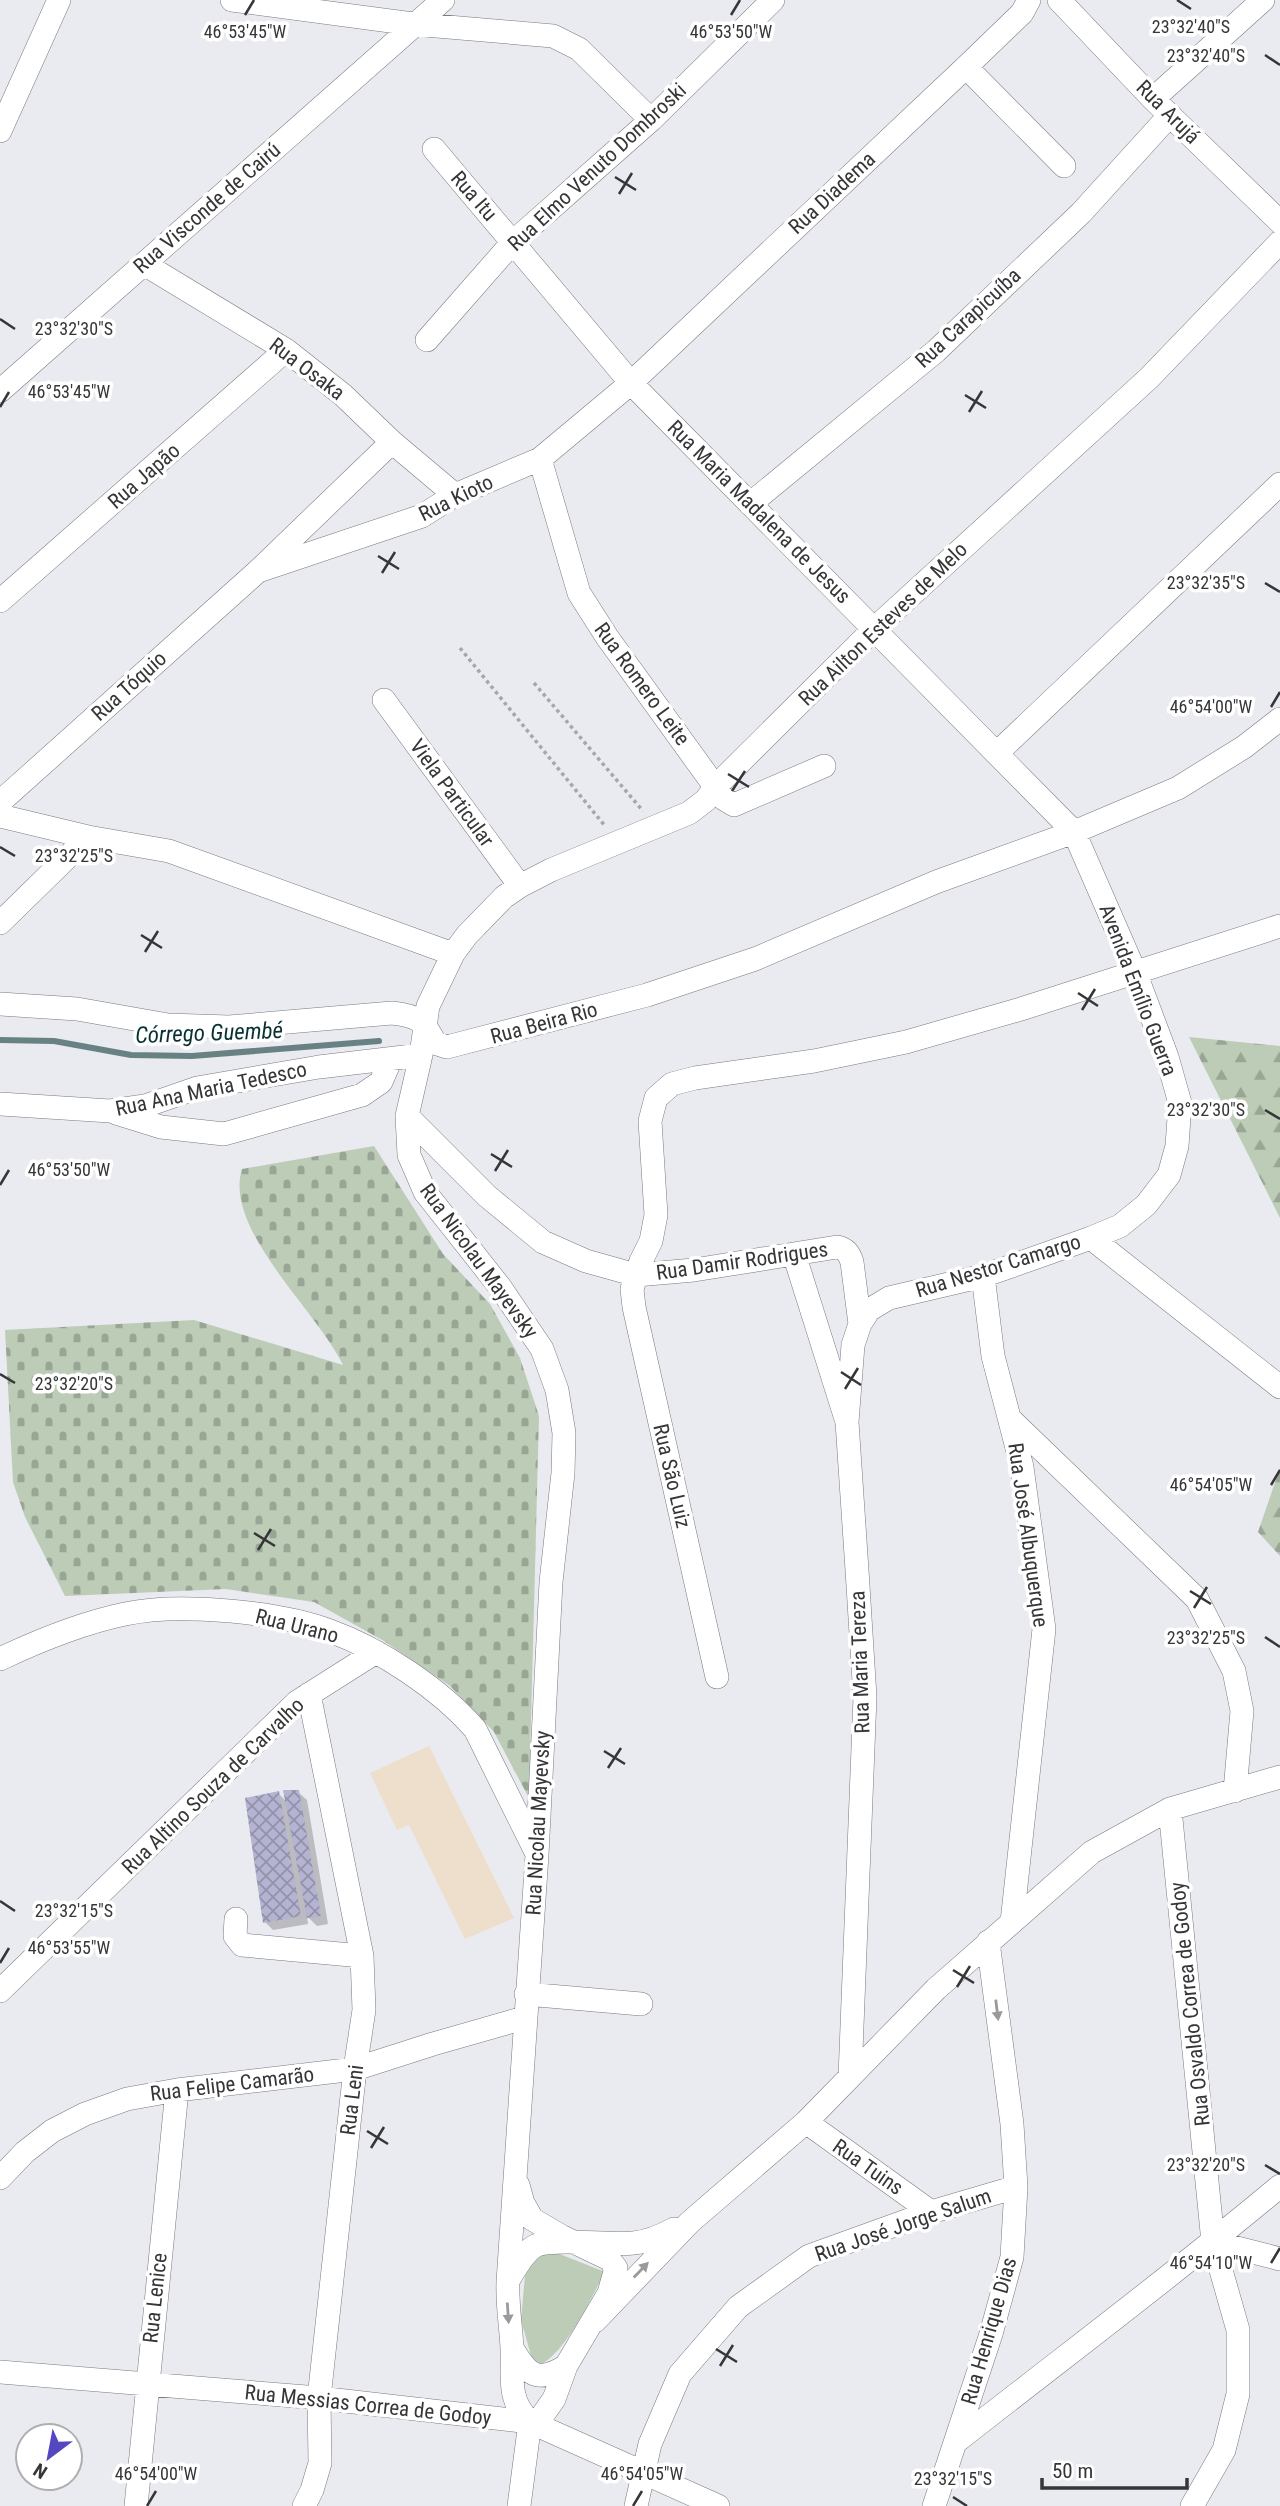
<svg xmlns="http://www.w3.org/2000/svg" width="1280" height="2506" font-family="'Roboto Condensed',sans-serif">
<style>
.education{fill:#eedecc}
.green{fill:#bcccb6}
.forest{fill:url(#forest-firs)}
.cemetery{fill:url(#cemetery-stones)}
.shadow{fill:#0003}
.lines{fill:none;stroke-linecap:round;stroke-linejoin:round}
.stream{stroke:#688283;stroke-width:6}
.building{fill:url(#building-cross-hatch)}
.minor-casing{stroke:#797980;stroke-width:24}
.path{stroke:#a6a6ab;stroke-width:3.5;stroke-dasharray:3.5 3.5;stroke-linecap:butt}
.minor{stroke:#fff;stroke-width:23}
.oneway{fill:#9a9a9c}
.ticks{fill:none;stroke:#363638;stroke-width:2.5}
.labels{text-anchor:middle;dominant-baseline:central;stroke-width:7;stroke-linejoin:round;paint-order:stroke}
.street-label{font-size:21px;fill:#363638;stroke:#fff}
.water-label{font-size:23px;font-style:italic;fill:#0a3132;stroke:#fff}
.ticks-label{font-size:18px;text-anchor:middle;fill:#363638;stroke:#fff;stroke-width:7;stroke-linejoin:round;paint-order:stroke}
</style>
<defs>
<pattern id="forest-firs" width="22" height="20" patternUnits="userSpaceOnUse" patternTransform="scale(1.75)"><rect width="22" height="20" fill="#bcccb6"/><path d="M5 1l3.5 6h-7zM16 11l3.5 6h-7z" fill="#9aa695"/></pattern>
<pattern id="cemetery-stones" width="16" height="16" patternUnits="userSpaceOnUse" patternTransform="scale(1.75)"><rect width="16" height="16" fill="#bcccb6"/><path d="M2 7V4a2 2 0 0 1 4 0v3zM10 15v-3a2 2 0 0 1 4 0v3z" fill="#9aa695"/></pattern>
<pattern id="building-cross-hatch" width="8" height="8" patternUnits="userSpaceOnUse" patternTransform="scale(1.75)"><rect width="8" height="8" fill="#b4b3d1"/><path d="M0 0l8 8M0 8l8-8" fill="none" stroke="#9392ab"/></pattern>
</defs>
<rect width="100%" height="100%" fill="#eaeaf1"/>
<path class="education" d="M429 1746 514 1918 465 1939 409 1825 397 1830 370 1773Z"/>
<path class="green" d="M552 2251 605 2272C590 2300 569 2347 542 2364L532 2359 521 2320 525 2276 535 2258Z"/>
<path class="forest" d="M1189 1037 1280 1046V1218L1279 1216Z
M1280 1468V1556L1258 1532Z"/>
<path class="cemetery" d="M374 1146 443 1254 490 1304 520 1358 539 1416 529 1798 494 1732 450 1686 384 1641 314 1602 226 1589 65 1596 25 1517 13 1482 5 1330 194 1320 343 1365C318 1312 223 1229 242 1169Z"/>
<path class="shadow" d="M298 1792 307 1800 328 1924 317 1926 307 1916 308 1924 273 1930 265 1922 278 1793 287 1802Z"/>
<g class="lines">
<path class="stream" d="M0 1040 54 1041 131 1055 192 1056 379 1041"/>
</g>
<path class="building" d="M283 1790H299L321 1916 307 1918Z
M279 1791 301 1916 263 1923 245 1798Z"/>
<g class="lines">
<defs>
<path id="minor" d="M232 0 413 24 553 36 579 49 651 120
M1059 0 1153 99 1280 222
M966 67 1064 166
M1153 99 1263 0
M0 131 59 0
M434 149 631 383 1074 832 1135 972 1167 1057 1180 1103 1177 1146 1169 1175 1146 1205 1120 1226 1091 1238 983 1276 889 1298 869 1310 860 1324 853 1345 847 1422
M144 264 286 350 343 395 392 442 455 495
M427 340 513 242 651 120 773 0
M0 391 443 0
M540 459 579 593 607 637 724 799 734 805 824 766
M750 504 936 351 1081 213 1170 115
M258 571 422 516 455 495 540 459 631 383 966 67 1022 13 1029 0
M0 601 286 350
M384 700 520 886
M997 753 1280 484
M0 802 258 571 392 442
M0 816 88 837 169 851 453 954 428 1006 421 1055 407 1116 409 1155 425 1192 500 1287 542 1349 557 1390 564 1433 563 1473 551 1582 537 1855 508 2282C507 2306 511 2325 512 2349 513 2378 507 2400 530 2422
M0 923 88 837
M453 954 467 935 504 897 520 886 551 870 689 813 706 800 716 786 874 629 1149 378 1280 242
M0 1004 77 1009 168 1025 229 1027 392 1013C418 1016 424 1020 435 1043L447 1047 647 995 755 959 936 882 1074 832 1178 788 1244 747 1280 719
M0 1104 110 1111 145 1106 197 1088 319 1067 421 1055
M116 1113 161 1127 224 1134 362 1095 381 1082 391 1059
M407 1116 487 1196 543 1242 586 1261 636 1275 694 1270 837 1247C846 1249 849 1253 852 1262L860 1324
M1091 1238 1280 1387
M794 1254 847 1422 857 1570 865 1697 850 2077
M983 1276 993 1356 1022 1467 1044 1629 1012 1922
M1012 1421 1197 1599 1234 1671 1242 1711 1235 1791
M0 1659C40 1640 82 1623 125 1614 178 1602 280 1612 330 1631 380 1649 440 1689 475 1729L536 1852
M717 1677 634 1307 632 1289 641 1261 651 1241 656 1215 650 1121 656 1098 672 1084 695 1078 814 1061 906 1042 1021 1009 1280 926
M1170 1809 1213 2242 1238 2330V2394L1224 2450 1192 2506
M236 1919 235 1936 242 1945 362 1956
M0 1991 297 1702 376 1652
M526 1994 641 2004
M806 2122 931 2212
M0 2178 25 2152 52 2131 85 2114 127 2099 177 2090 355 2069 433 2044 524 2018
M518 2185 523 2203 532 2219 561 2236 609 2259 616 2268 609 2293 566 2366 554 2399 542 2416 530 2422
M1213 2242 1280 2259
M508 2281C515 2269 523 2253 535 2246 552 2237 611 2246 633 2243 648 2242 661 2236 674 2229
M595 2321 690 2222 806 2122 936 1989 1092 1852 1170 1809 1280 1777
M512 2348C528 2375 537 2384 566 2366
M0 2372 319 2398 530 2422 718 2506
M957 2441C1065 2356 1175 2274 1280 2186
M136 2506 177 2090
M304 2506 312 2490 320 2463 319 2398 355 2069 364 2010 362 1956 309 1694
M519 2506 530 2422
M636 2506 650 2444 680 2374 738 2307 809 2256 931 2212 1016 2187
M934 2506 991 2334 1012 2257 1016 2187 1012 2124 988 1942"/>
</defs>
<use href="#minor" class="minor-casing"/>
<path class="path" d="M460 648 605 826
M534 683 643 811"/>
<use href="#minor" class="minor"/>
</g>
<defs><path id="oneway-solid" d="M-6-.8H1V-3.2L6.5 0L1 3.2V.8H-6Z" transform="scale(1.75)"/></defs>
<g class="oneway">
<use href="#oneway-solid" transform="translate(997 2010) rotate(83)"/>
<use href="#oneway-solid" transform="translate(641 2270) rotate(-46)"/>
<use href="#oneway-solid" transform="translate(508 2313) rotate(86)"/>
</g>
<path class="ticks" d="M1177 0 1191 9M245 15 254 0M731 15 740 0M1265 55 1280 65M615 177 636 190M619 194 632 173M0 319 15 329M965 395 986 408M0 407 9 392M969 412 982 391M378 556 399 569M382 573 395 552M1265 583 1280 592M1271 707 1280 692M728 774 749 787M732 791 745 771M0 847 15 856M141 935 162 948M145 952 158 931M1078 993 1098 1006M1082 1010 1095 989M1265 1110 1280 1119M491 1154 512 1167M495 1171 508 1150M0 1185 9 1170M841 1372 861 1385M0 1374 15 1383M845 1389 858 1368M1271 1485 1280 1470M254 1533 275 1546M258 1550 271 1529M1190 1591 1211 1604M1194 1608 1207 1587M1265 1637 1280 1647M604 1751 625 1764M608 1768 621 1748M0 1901 15 1911M0 1963 9 1948M953 1970 974 1983M957 1987 970 1966M367 2131 388 2144M371 2148 384 2127M1265 2165 1280 2174M1271 2263 1280 2248M716 2349 737 2362M720 2366 733 2345M953 2497 967 2506M147 2506 156 2491M633 2506 642 2491"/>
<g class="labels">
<g class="street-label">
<text transform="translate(1168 112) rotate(45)">Rua Arujá</text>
<text transform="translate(597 167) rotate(-43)">Rua Elmo Venuto Dombroski</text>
<text transform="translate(832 193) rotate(-43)">Rua Diadema</text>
<text transform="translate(474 196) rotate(49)">Rua Itu</text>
<text transform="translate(207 208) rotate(-41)">Rua Visconde de Cairú</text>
<text transform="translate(968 318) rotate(-43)">Rua Carapicuíba</text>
<text transform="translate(307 369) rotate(37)">Rua Osaka</text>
<text transform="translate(144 476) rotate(-41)">Rua Japão</text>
<text transform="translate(456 498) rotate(-26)">Rua Kioto</text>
<text transform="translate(759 512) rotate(45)">Rua Maria Madalena de Jesus</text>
<text transform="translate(883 624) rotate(-44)">Rua Ailton Esteves de Melo</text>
<text transform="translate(642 684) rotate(54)">Rua Romero Leite</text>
<text transform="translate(129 686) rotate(-42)">Rua Tóquio</text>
<text transform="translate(452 793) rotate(54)">Viela Particular</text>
<text transform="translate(1138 990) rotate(69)">Avenida Emílio Guerra</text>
<text transform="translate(544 1023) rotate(-15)">Rua Beira Rio</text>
<text transform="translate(211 1089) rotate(-12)">Rua Ana Maria Tedesco</text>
<text transform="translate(479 1261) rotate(54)">Rua Nicolau Mayevsky</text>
<text transform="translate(742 1261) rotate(-8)">Rua Damir Rodrigues</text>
<text transform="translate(998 1266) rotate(-17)">Rua Nestor Camargo</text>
<text transform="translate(672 1476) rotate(77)">Rua São Luiz</text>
<text transform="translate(1028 1535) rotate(82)">Rua José Albuquerque</text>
<text transform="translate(297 1626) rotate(14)">Rua Urano</text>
<text transform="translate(860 1662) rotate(-92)">Rua Maria Tereza</text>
<text transform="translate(213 1786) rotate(-44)">Rua Altino Souza de Carvalho</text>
<text transform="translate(538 1823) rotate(-87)">Rua Nicolau Mayevsky</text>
<text transform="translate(1190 2004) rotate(-96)">Rua Osvaldo Correa de Godoy</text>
<text transform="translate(232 2084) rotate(-7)">Rua Felipe Camarão</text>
<text transform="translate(352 2100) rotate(-83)">Rua Leni</text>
<text transform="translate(868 2167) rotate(35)">Rua Tuins</text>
<text transform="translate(903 2225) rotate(-19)">Rua José Jorge Salum</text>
<text transform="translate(155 2298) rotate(-84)">Rua Lenice</text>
<text transform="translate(989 2331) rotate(-74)">Rua Henrique Dias</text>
<text transform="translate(368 2405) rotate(6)">Rua Messias Correa de Godoy</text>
</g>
<g class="water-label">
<text transform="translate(209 1033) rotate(-2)">Córrego Guembé</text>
</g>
</g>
<g class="ticks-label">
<text x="1191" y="33">23°32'40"S</text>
<text x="245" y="38">46°53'45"W</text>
<text x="731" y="38">46°53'50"W</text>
<text x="1206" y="62">23°32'40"S</text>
<text x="74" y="335">23°32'30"S</text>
<text x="69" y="398">46°53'45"W</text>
<text x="1206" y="589">23°32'35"S</text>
<text x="1211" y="713">46°54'00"W</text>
<text x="74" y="862">23°32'25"S</text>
<text x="1206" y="1116">23°32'30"S</text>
<text x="69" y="1176">46°53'50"W</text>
<text x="74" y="1390">23°32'20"S</text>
<text x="1211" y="1491">46°54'05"W</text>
<text x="1206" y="1644">23°32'25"S</text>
<text x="74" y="1917">23°32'15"S</text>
<text x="69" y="1954">46°53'55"W</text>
<text x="1206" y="2171">23°32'20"S</text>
<text x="1211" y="2269">46°54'10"W</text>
<text x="156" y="2480">46°54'00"W</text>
<text x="642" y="2480">46°54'05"W</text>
<text x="953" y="2485">23°32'15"S</text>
</g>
<g transform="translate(49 2457) rotate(212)"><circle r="33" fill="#ffffff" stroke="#afafaf" stroke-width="2"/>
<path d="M0-5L12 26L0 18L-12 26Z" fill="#5448c0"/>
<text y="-10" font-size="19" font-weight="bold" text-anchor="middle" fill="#363638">N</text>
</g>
<path d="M1042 2478v10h145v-10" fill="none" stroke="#363638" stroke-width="3.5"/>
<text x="1052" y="2478" font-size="21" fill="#363638" stroke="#ffffff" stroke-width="5" paint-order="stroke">50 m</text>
</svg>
